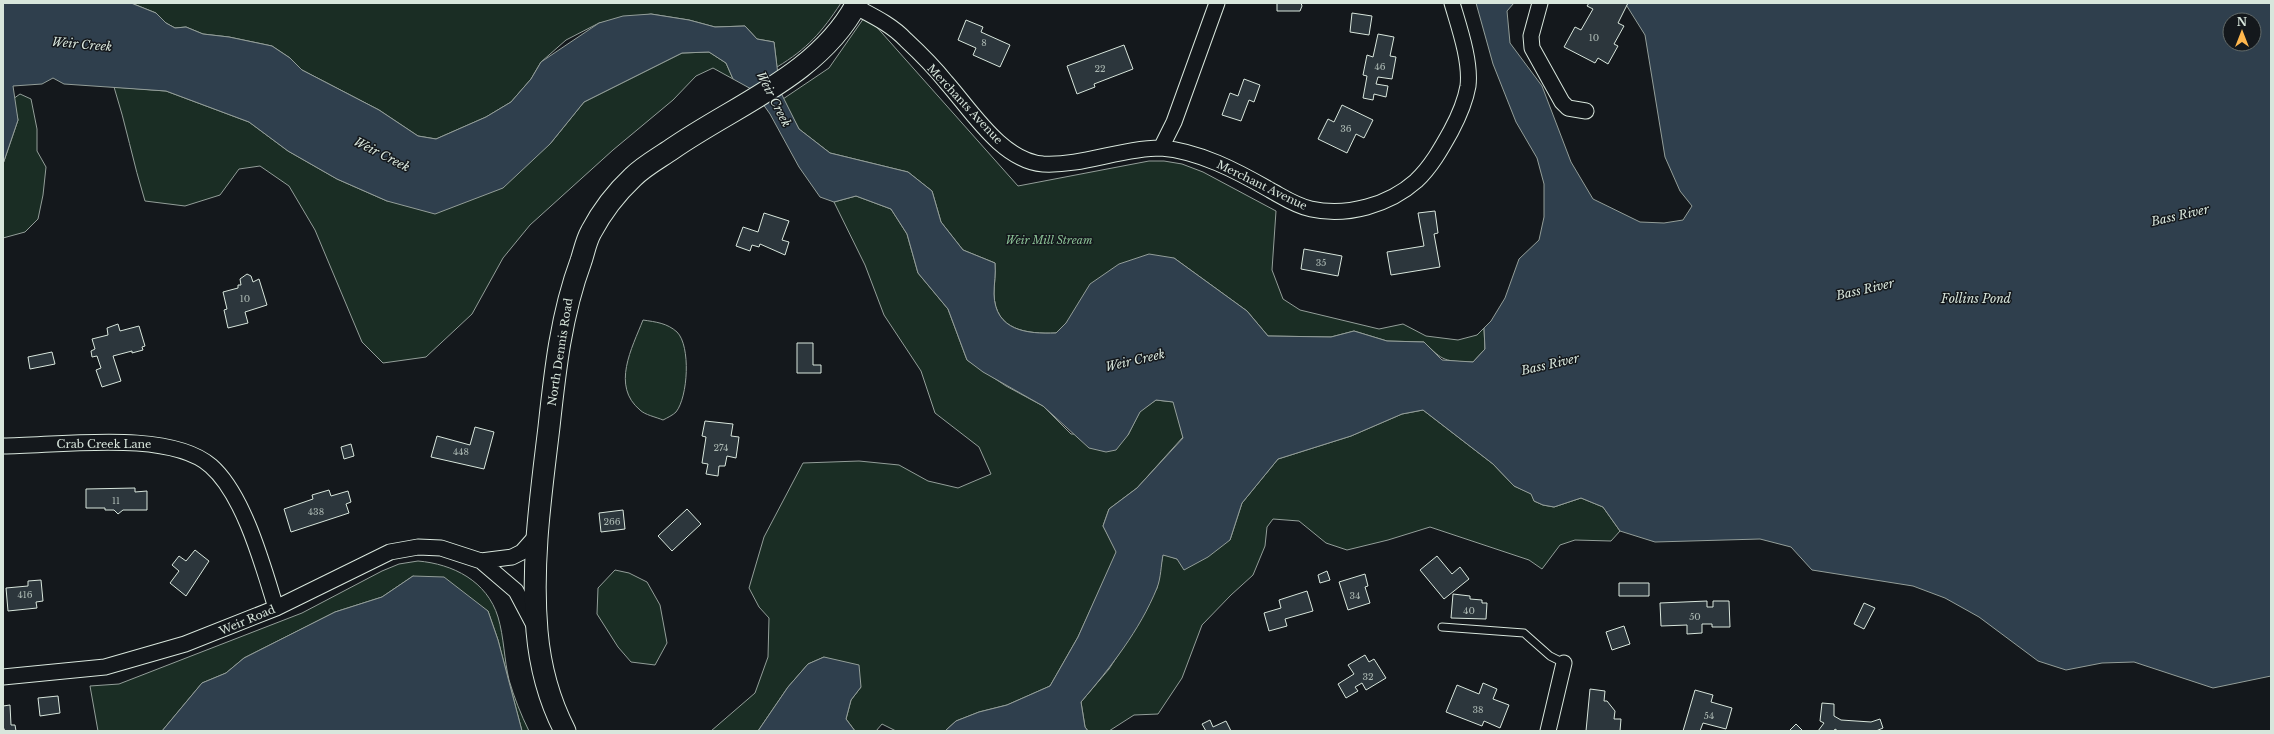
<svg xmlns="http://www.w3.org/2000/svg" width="2274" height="734" font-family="'Libre Baskerville',serif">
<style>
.green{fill:#1a2d24;stroke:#939e99}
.water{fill:#2f3f4d;stroke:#939e99;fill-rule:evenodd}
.building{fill:#2c363c;stroke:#d8e6dc}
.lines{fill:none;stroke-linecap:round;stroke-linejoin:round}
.service-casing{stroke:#d8e6dc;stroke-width:9}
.minor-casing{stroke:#d8e6dc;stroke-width:17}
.secondary-casing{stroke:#d8e6dc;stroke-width:23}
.service{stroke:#14181c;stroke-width:7}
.minor{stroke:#14181c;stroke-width:15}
.secondary{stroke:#14181c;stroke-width:21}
.labels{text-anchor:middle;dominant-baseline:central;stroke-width:3;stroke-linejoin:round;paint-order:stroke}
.number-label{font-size:9px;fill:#adbab4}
.street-label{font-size:11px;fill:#d8e6dc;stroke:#14181c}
.park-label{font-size:11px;font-style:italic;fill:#8ac095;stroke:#14181c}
.water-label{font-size:12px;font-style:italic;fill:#d8e6dc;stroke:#14181c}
</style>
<rect width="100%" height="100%" fill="#14181c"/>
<path class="green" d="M131 3H841C822 32 807 49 777 67L774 42 757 39 745 26 715 27 689 20 651 14 599 23 566 40 541 62 531 79 511 102 486 117 436 139 418 136 379 110 302 70 290 58 272 46 229 37 203 34 186 27 175 28 166 23 156 13Z
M866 15 1018 186 1149 161H1164L1182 164 1203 172 1276 211 1272 270 1283 299 1300 310 1379 329 1403 324 1426 336 1458 340 1477 335 1484 328 1485 349 1473 362C1444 361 1444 362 1424 342L1387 341 1354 331 1331 337 1268 336 1247 311 1174 258 1066 323 1056 333C1027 334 995 331 994 294 994 283 996 274 995 263L963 250 941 222 932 191 908 172 830 153 799 129 783 99 829 68Z
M709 52 726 63 733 79 713 68 696 76 673 100 613 150 530 225 503 258 472 314 426 357 383 363 362 342 315 230 289 186 260 166 239 169 220 195 185 206 145 201C133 163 126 124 114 87L166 91 249 122 288 151 337 179 387 201 550 144 584 102 682 53Z
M20 94 31 99 37 129V151L46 167 43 195 38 219 25 232 3 238V164L18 120 13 99Z
M856 196 891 209 907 234 918 273 948 309 967 360 1006 386 1043 406 1071 434 1128 435 1140 411 1156 400 1174 402 1183 437 1137 488 1109 509 1103 526 1117 552 1078 637 1050 686 1007 705 979 712 956 721 945 731H896L882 724 876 731H855L846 719 851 700 861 687 824 657 808 664 788 687 758 731H711L755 693 768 657 769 618 759 607 749 588 764 537 803 463 859 461 899 465 928 481 958 488 991 474 979 447 935 413 921 371 884 315 865 265 834 202Z
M643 320C656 322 667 323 677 332 691 346 688 397 676 412 673 415 667 418 663 420 656 417 645 415 640 410 611 386 632 348 643 320Z
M1423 410 1493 464 1514 486 1532 494 1534 501 1543 505 1554 507 1581 498 1603 507 1620 531 1611 541 1575 540 1560 545 1542 569 1529 560 1430 527 1388 540 1347 550 1326 543 1299 521 1273 519 1267 527 1265 546 1253 575 1231 595 1202 625 1182 678 1158 714 1134 715 1109 731H1088L1085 727 1081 702 1109 669 1133 632 1157 588 1163 554 1177 559 1230 540 1242 503 1278 459 1351 436 1402 414Z
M418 561C453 564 487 581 498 617 504 637 504 659 509 680 514 697 521 715 529 731H522L498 640 488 611 413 576 382 597 335 612 244 658 226 673 202 683 162 731H98L90 686 119 684 302 613 382 571 399 564Z
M615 570 629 573 647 582 660 605 667 643 655 665 631 662 618 647 597 614 598 588Z"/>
<path class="water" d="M3 3H131L156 13 166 23 175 28 186 27 203 34 229 37 272 46 290 58 302 70 379 110 418 136 436 139 486 117 511 102 531 79 541 62 599 23 623 16 651 14 689 20 715 27 745 26 757 39 774 42 780 91 799 129 830 153 908 172 932 191 941 222 963 250 995 263C996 274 994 283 994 294 995 331 1027 334 1056 333L1066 323 1090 284 1119 264 1149 254 1174 258 1247 311 1268 336 1331 337 1354 331 1387 341 1424 342 1442 360 1473 362 1485 349 1484 328 1491 321 1505 298 1519 259 1539 240 1544 217V184L1537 158 1516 122 1493 64 1476 3H1514L1507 11 1510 43 1542 86 1571 162 1593 199 1640 222 1664 223 1683 220 1692 206 1680 191 1665 157 1645 35 1625 3H2271V676L2213 688 2134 662 2102 663 2066 670 2038 661 1979 617 1945 598 1913 586 1812 570 1791 547 1760 539 1655 542 1620 531 1603 507 1581 498 1554 507 1543 505 1534 501 1531 494 1514 486 1493 464 1423 410 1402 414 1351 436 1278 459 1242 503 1230 540 1208 557 1184 570 1177 559 1163 555C1161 565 1161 578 1157 588 1140 630 1110 668 1081 702L1085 727 1088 731H945L956 721 979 712 1007 705 1050 686 1078 637 1116 552 1103 526 1109 509 1137 488 1183 438 1173 402 1156 400 1140 412 1128 435 1116 450 1106 452 1089 448 1043 406 983 372 967 360 948 309 918 273 907 234 891 209 856 196 834 202 820 197 799 167 770 114 753 90 733 79 726 63 709 52 682 53 584 102 550 144 503 188 435 214 387 201 337 179 288 151 249 122 166 91 64 84 53 78 42 84 13 86 18 120 3 164ZM2230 20H2254V44H2230Z
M413 576 444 577 488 611 498 640 522 731H162L202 683 226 673 244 658 335 612 382 597Z
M824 657 859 665 861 687 851 700 846 719 855 731H758L788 687 808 664Z"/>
<path class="building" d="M1277 3H1301L1302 6 1300 11H1277Z
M1589 3H1628L1618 23 1624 26 1614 44 1618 46 1608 64 1598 58 1595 63 1564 47 1575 27 1581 30 1593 9 1587 6Z
M1352 13 1372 16 1369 35 1350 32Z
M966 20 983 27 981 32 1010 45 1000 67 973 55 976 48 958 40Z
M1378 34 1394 37 1390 56 1396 57 1392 79 1378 77 1376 84 1388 86 1386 97 1374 94 1373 100 1363 98 1367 76 1363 75 1367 55 1373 57Z
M1124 45 1133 69 1094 84 1095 87 1077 94 1067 66Z
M1244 79 1260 85 1254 102 1249 100 1241 121 1222 115 1230 93 1238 96Z
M1342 105 1373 120 1364 138 1356 134 1347 153 1318 139 1328 119 1334 122Z
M1435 211 1438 233 1434 234 1440 267 1391 275 1387 252 1424 246 1418 213Z
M764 213 789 221 782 240 789 242 785 255 760 244 759 247 752 245 750 251 736 246 743 227 758 232Z
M1304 249 1342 256 1338 276 1301 269Z
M247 274 251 276 253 282 259 279 267 305 245 312 248 323 228 328 224 310 227 309 223 292 238 288V285H241L240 279Z
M118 324 120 331 139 326 145 346 142 347 143 350 132 353V351L113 356 121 381 102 387 96 370 101 368 97 356 92 357 91 351 95 349 92 339 108 335 107 328Z
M797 343H813V365H821V373H797Z
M52 352 55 364 30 369 28 357Z
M705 421 733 424 731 436 739 437 736 458 727 456 725 466H719L718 476 706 474 708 464 702 463 706 437 702 436Z
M475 427 494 432 484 469 431 457 437 436 470 445Z
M351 444 354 456 344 459 341 447Z
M135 488V492L147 491V510H123L118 514 114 510H105V508H86V489Z
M329 490 331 496 348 491 351 502 346 504 349 513 291 532 284 509 313 499 312 495Z
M687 509 701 524 672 551 658 536Z
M623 510 625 529 601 532 599 513Z
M195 550 209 561 186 596 170 583 179 571 172 565 179 556 186 561Z
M1437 556 1452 574 1460 567 1469 579 1444 599 1420 570Z
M1327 571 1330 580 1320 583 1318 575Z
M1365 574 1368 586 1365 587 1370 603 1348 610 1339 582Z
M41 580 43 601 36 602 37 608 8 611 6 588 28 586V581Z
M1619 583H1649V596H1619Z
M1307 591 1313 611 1285 619 1287 626 1269 631 1264 613 1281 608 1279 600Z
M1453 594 1470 596V599L1482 600V603H1487L1486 619 1451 618Z
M1707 601V607H1713V601H1729L1730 627H1712V624H1702V633L1687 634V625L1661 626 1660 603Z
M1864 603 1875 608 1864 629 1854 624Z
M1624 626 1630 644 1612 650 1606 632Z
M1365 655 1369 662 1374 659 1386 678 1366 690 1362 683 1355 687 1358 691 1346 698 1338 684 1354 674 1348 665Z
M1483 683 1497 689 1493 699 1509 705 1500 728 1484 721 1482 726 1446 712 1457 685 1479 694Z
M1590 689 1605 691 1604 701H1607L1615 711 1614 719H1621L1620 731H1586Z
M1695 690 1713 695 1711 702 1732 708 1726 729 1703 723 1700 731H1683Z
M58 696 60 713 40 716 38 698Z
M1822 703 1834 704V716L1841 720 1871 722 1880 719 1883 728 1876 731H1838L1835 729 1834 731H1818L1824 723 1820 721Z
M10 705 11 725H15L16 731H5L3 727V706Z
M1210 720 1213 727 1226 721 1231 731H1206L1202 724Z
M1796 724 1803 731H1789Z"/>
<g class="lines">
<defs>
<path id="service" d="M1442 627 1524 633 1550 656 1564 663"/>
<path id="minor" d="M1217 3 1174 122 1161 148C1199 151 1237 171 1270 190 1283 197 1296 206 1311 209 1347 217 1389 205 1416 181 1431 167 1441 149 1451 131 1459 116 1465 103 1468 86 1471 61 1459 27 1452 3
M1540 3 1531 36 1532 48 1562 102 1568 108 1586 111
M856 7C873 16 892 25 906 40 920 53 934 67 946 82 971 110 1002 161 1043 164 1083 166 1121 148 1161 148
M3 446C57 446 169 429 211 466 244 495 263 566 276 608
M481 561 516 591 535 627
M3 677 105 667 185 644 276 608 390 552 418 547 441 548 481 561 512 557 522 552 538 534
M1548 731 1564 663"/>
<path id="secondary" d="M565 731C549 700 540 666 537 631 531 563 541 494 549 427 555 371 561 315 581 261 584 252 586 241 591 232 601 213 617 192 633 177 644 166 659 158 672 149 735 105 819 75 857 3"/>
</defs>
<use href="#service" class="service-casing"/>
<use href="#minor" class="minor-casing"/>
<use href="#secondary" class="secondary-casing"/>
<use href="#service" class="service"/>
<use href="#minor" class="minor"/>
<use href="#secondary" class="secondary"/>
</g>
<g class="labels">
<g class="number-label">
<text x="1594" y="37">10</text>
<text x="984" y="42">8</text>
<text x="1380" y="66">46</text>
<text x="1100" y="68">22</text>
<text x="1346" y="128">36</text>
<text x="1321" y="262">35</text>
<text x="245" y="298">10</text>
<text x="721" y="447">274</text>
<text x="461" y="451">448</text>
<text x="116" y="500">11</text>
<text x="316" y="511">438</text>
<text x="612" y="521">266</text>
<text x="25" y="594">416</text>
<text x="1355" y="595">34</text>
<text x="1469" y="610">40</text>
<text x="1695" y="616">50</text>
<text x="1368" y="676">32</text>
<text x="1478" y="709">38</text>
<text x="1709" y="715">54</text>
</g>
<g class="street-label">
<text transform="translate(965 104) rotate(47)">Merchants Avenue</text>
<text transform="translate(1262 185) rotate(26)">Merchant Avenue</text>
<text transform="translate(560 352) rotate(-81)">North Dennis Road</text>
<text x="104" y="444">Crab Creek Lane</text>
<text transform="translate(247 620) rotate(-23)">Weir Road</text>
</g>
<g class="park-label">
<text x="1049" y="240">Weir Mill Stream</text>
</g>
<g class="water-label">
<text transform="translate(82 44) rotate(5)">Weir Creek</text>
<text transform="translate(774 99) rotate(63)">Weir Creek</text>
<text transform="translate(382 154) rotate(27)">Weir Creek</text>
<text transform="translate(2180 215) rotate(-13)">Bass River</text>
<text transform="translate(1865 289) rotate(-13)">Bass River</text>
<text x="1976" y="298">Follins Pond</text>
<text transform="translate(1135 360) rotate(-13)">Weir Creek</text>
<text transform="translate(1550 364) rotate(-13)">Bass River</text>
</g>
</g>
<rect width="2274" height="734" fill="none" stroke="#d8e6dc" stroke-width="8"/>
<g transform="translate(2242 32)"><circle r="19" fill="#14181c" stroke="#626a69"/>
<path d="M0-3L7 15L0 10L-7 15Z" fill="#ffb74d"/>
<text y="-6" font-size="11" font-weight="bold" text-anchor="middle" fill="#d8e6dc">N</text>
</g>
</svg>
